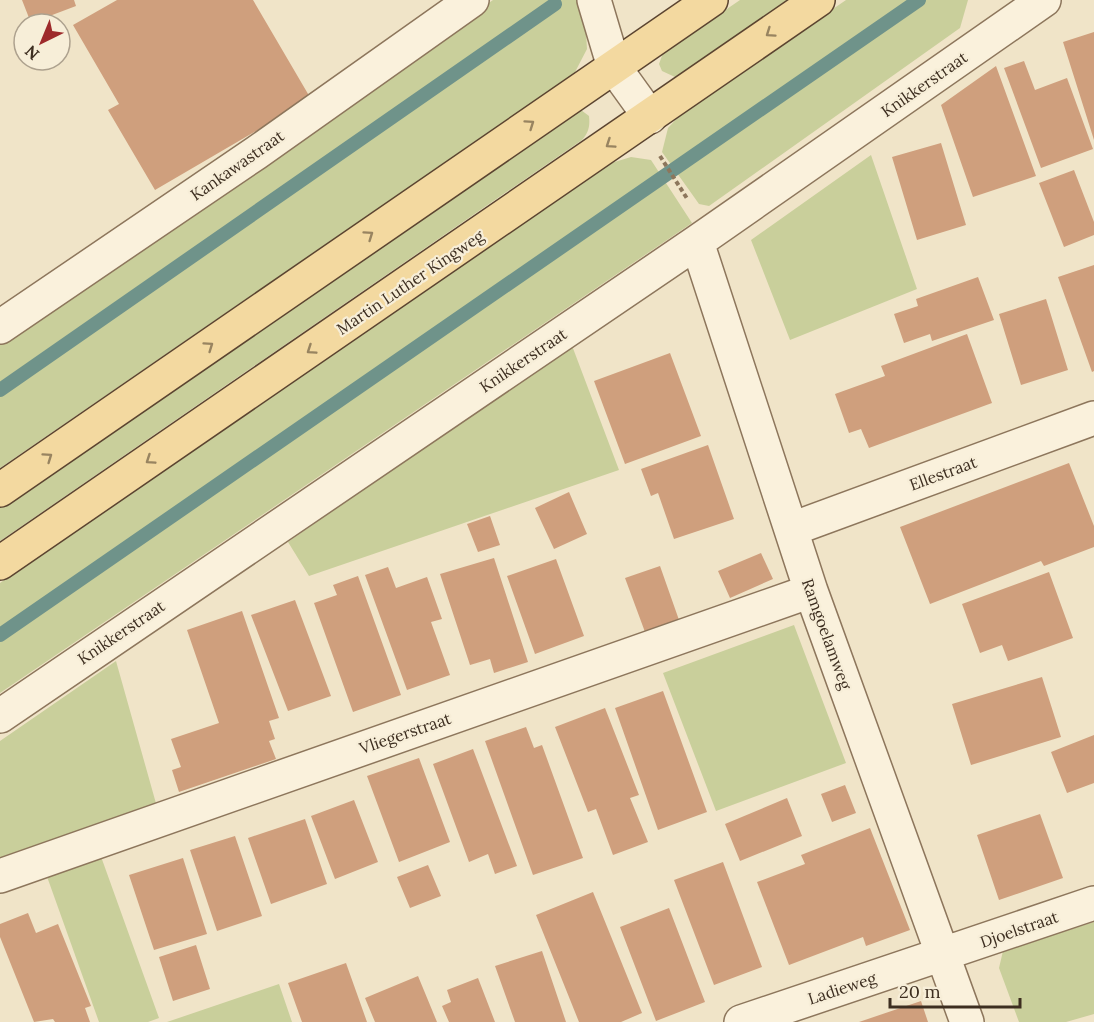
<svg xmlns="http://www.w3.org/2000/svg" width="1094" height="1022" font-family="Lora,serif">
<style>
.green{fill:#c9cf9b}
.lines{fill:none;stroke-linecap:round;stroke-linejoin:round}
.stream{stroke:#6f938a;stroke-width:14}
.building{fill:#cf9f7d}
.minor-casing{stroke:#8d765c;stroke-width:36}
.primary-casing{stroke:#5b4430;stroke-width:36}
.path{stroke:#8d765c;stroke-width:4;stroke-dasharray:4.5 3;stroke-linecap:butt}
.minor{stroke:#faf1dc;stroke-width:33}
.primary{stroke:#f3d9a0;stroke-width:33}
.oneway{stroke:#988460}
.labels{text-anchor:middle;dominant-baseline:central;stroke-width:4.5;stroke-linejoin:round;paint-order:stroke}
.street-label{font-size:16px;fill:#3d2e20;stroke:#f7eed8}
</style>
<rect width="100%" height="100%" fill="#f0e4c8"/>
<path class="green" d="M493 0H584L587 49 574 74 0 468V343L168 230Z
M740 0H792L684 74 675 77 662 71 659 64 663 53Z
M846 0H968L960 28 709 206 699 204 662 152 668 128 681 114Z
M581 110 589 116C590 126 589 132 582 140L0 541V504L566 112Z
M871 155 917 289 790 340 751 240Z
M631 157 651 160 692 223 0 693V583L587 175 608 164Z
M571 343 619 470 309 576 288 542Z
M794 625 846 763 716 811 663 673Z
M116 661 157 807 0 862V741Z
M99 851 159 1018 148 1022H99L45 871Z
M1094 922V1014L1066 1022H1019L999 968 1003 951Z
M279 984 292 1022H167Z"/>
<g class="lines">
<path class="stream" d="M0 390 555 4
M0 635 919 0"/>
</g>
<path class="building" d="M22 0H74L76 6 31 23Z
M117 0H253L311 99 155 190 108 110 119 104 73 25Z
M1094 32V140L1063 42Z
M1024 61 1035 90 1067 78 1093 149 1041 168 1004 68Z
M996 66 1036 176 973 197 941 105Z
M941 143 966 225 917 240 892 157Z
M1074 170 1094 222V235L1064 247 1039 183Z
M1094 265V371L1092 372 1058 277Z
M978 277 994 320 932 341 930 334 904 343 894 314 918 306 916 299Z
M1046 299 1068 370 1021 385 999 314Z
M967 334 992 403 869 448 861 429 849 433 835 394 885 376 881 366Z
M670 353 701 436 625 464 594 381Z
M708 445 734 519 674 539 658 493 651 496 641 469Z
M1069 463 1094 526V547L1044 566 1041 561 930 604 900 527Z
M569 492 587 534 554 549 535 508Z
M490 516 500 545 478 552 467 524Z
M761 553 773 579 730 598 718 571Z
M494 558 528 662 494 673 490 659 470 665 440 574Z
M556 559 584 636 535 654 507 576Z
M660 566 679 620 645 632 625 578Z
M388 567 396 588 427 577 442 619 431 622 450 675 407 690 365 575Z
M1049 572 1073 638 1008 661 1002 645 980 653 962 604Z
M358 576 401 695 353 712 314 603 337 595 333 585Z
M295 600 331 696 288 711 251 615Z
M242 611 279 718 269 721 275 739 269 741 276 759 179 792 172 770 181 767 171 739 219 723 187 630Z
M1042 677 1061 737 971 765 952 704Z
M663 691 707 812 658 830 615 708Z
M605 708 639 795 630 798 648 842 613 855 596 809 588 812 555 727Z
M526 727 534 748 542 745 583 858 533 875 485 741Z
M1094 735V783L1067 793 1051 752Z
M473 749 517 866 495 874 488 854 469 862 433 764Z
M419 758 450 842 399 862 367 776Z
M845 785 856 813 832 822 821 794Z
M787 798 802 836 740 861 725 824Z
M354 800 378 862 335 879 311 816Z
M1040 814 1063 878 999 900 977 835Z
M305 819 327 884 271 904 248 838Z
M870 828 910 930 866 946 863 937 789 965 757 882 805 864 801 855Z
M235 836 262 916 217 931 190 850Z
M183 858 207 934 154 950 129 875Z
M723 862 762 967 714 985 674 880Z
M428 865 441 896 410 908 397 877Z
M593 892 642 1013 621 1022H579L536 915Z
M669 908 705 1002 656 1021 620 927Z
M28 913 36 933 58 924 91 1006 85 1008 90 1022H55L53 1019 34 1022 0 937V924Z
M196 945 210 989 173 1001 159 957Z
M542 951 566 1022H515L495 966Z
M346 963 367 1022H302L288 983Z
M418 976 437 1022H375L365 998Z
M478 978 495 1022H449L442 1006 451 1002 447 990Z
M921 1001 928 1022H859Z"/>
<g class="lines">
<defs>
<path id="minor" d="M594 0 614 67 650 117
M697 242 811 591 967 1022
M0 327 256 153 472 0
M792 529 1094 418
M0 716 697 242 1044 0
M0 876 811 591
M741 1022 1094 903"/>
<path id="primary" d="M0 490 711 0
M0 563 818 0"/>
</defs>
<use href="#minor" class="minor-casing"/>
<use href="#primary" class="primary-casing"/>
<path class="path" d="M660 156 688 200"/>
<use href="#minor" class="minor"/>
<use href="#primary" class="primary"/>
</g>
<defs><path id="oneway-chevron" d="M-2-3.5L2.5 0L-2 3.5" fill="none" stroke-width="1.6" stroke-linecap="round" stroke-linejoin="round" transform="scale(1.5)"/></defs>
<g class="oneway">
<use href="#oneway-chevron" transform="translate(770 33) rotate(145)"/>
<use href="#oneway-chevron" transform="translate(530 124) rotate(-35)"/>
<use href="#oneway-chevron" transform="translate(610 144) rotate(146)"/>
<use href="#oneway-chevron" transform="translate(369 235) rotate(-35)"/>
<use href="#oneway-chevron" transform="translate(209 346) rotate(-35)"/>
<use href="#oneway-chevron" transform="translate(311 350) rotate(146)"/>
<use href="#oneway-chevron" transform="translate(48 457) rotate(-35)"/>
<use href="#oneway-chevron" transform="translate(150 460) rotate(146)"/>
</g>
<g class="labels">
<g class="street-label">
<text transform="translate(924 84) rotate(-35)">Knikkerstraat</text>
<text transform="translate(237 165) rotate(-35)">Kankawastraat</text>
<text transform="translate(410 282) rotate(-34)">Martin Luther Kingweg</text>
<text transform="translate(523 360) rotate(-34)">Knikkerstraat</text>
<text transform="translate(943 473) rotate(-20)">Ellestraat</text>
<text transform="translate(121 632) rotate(-34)">Knikkerstraat</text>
<text transform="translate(827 634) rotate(70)">Ramgoelamweg</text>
<text transform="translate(405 733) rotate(-19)">Vliegerstraat</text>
<text transform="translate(1019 929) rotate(-19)">Djoelstraat</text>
<text transform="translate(842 988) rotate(-18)">Ladieweg</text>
</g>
</g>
<g transform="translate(42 42) rotate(223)"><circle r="28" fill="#f7eed8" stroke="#ada18e" stroke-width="1.5"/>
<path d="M0-4.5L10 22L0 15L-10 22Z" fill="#9e2a2b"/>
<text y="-9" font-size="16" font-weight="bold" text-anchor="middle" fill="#3d2e20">N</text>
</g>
<path d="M890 998v9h130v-9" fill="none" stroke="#3d2e20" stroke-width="3"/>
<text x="899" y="998" font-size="18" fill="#3d2e20" stroke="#f7eed8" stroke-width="4.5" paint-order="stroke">20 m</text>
</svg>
